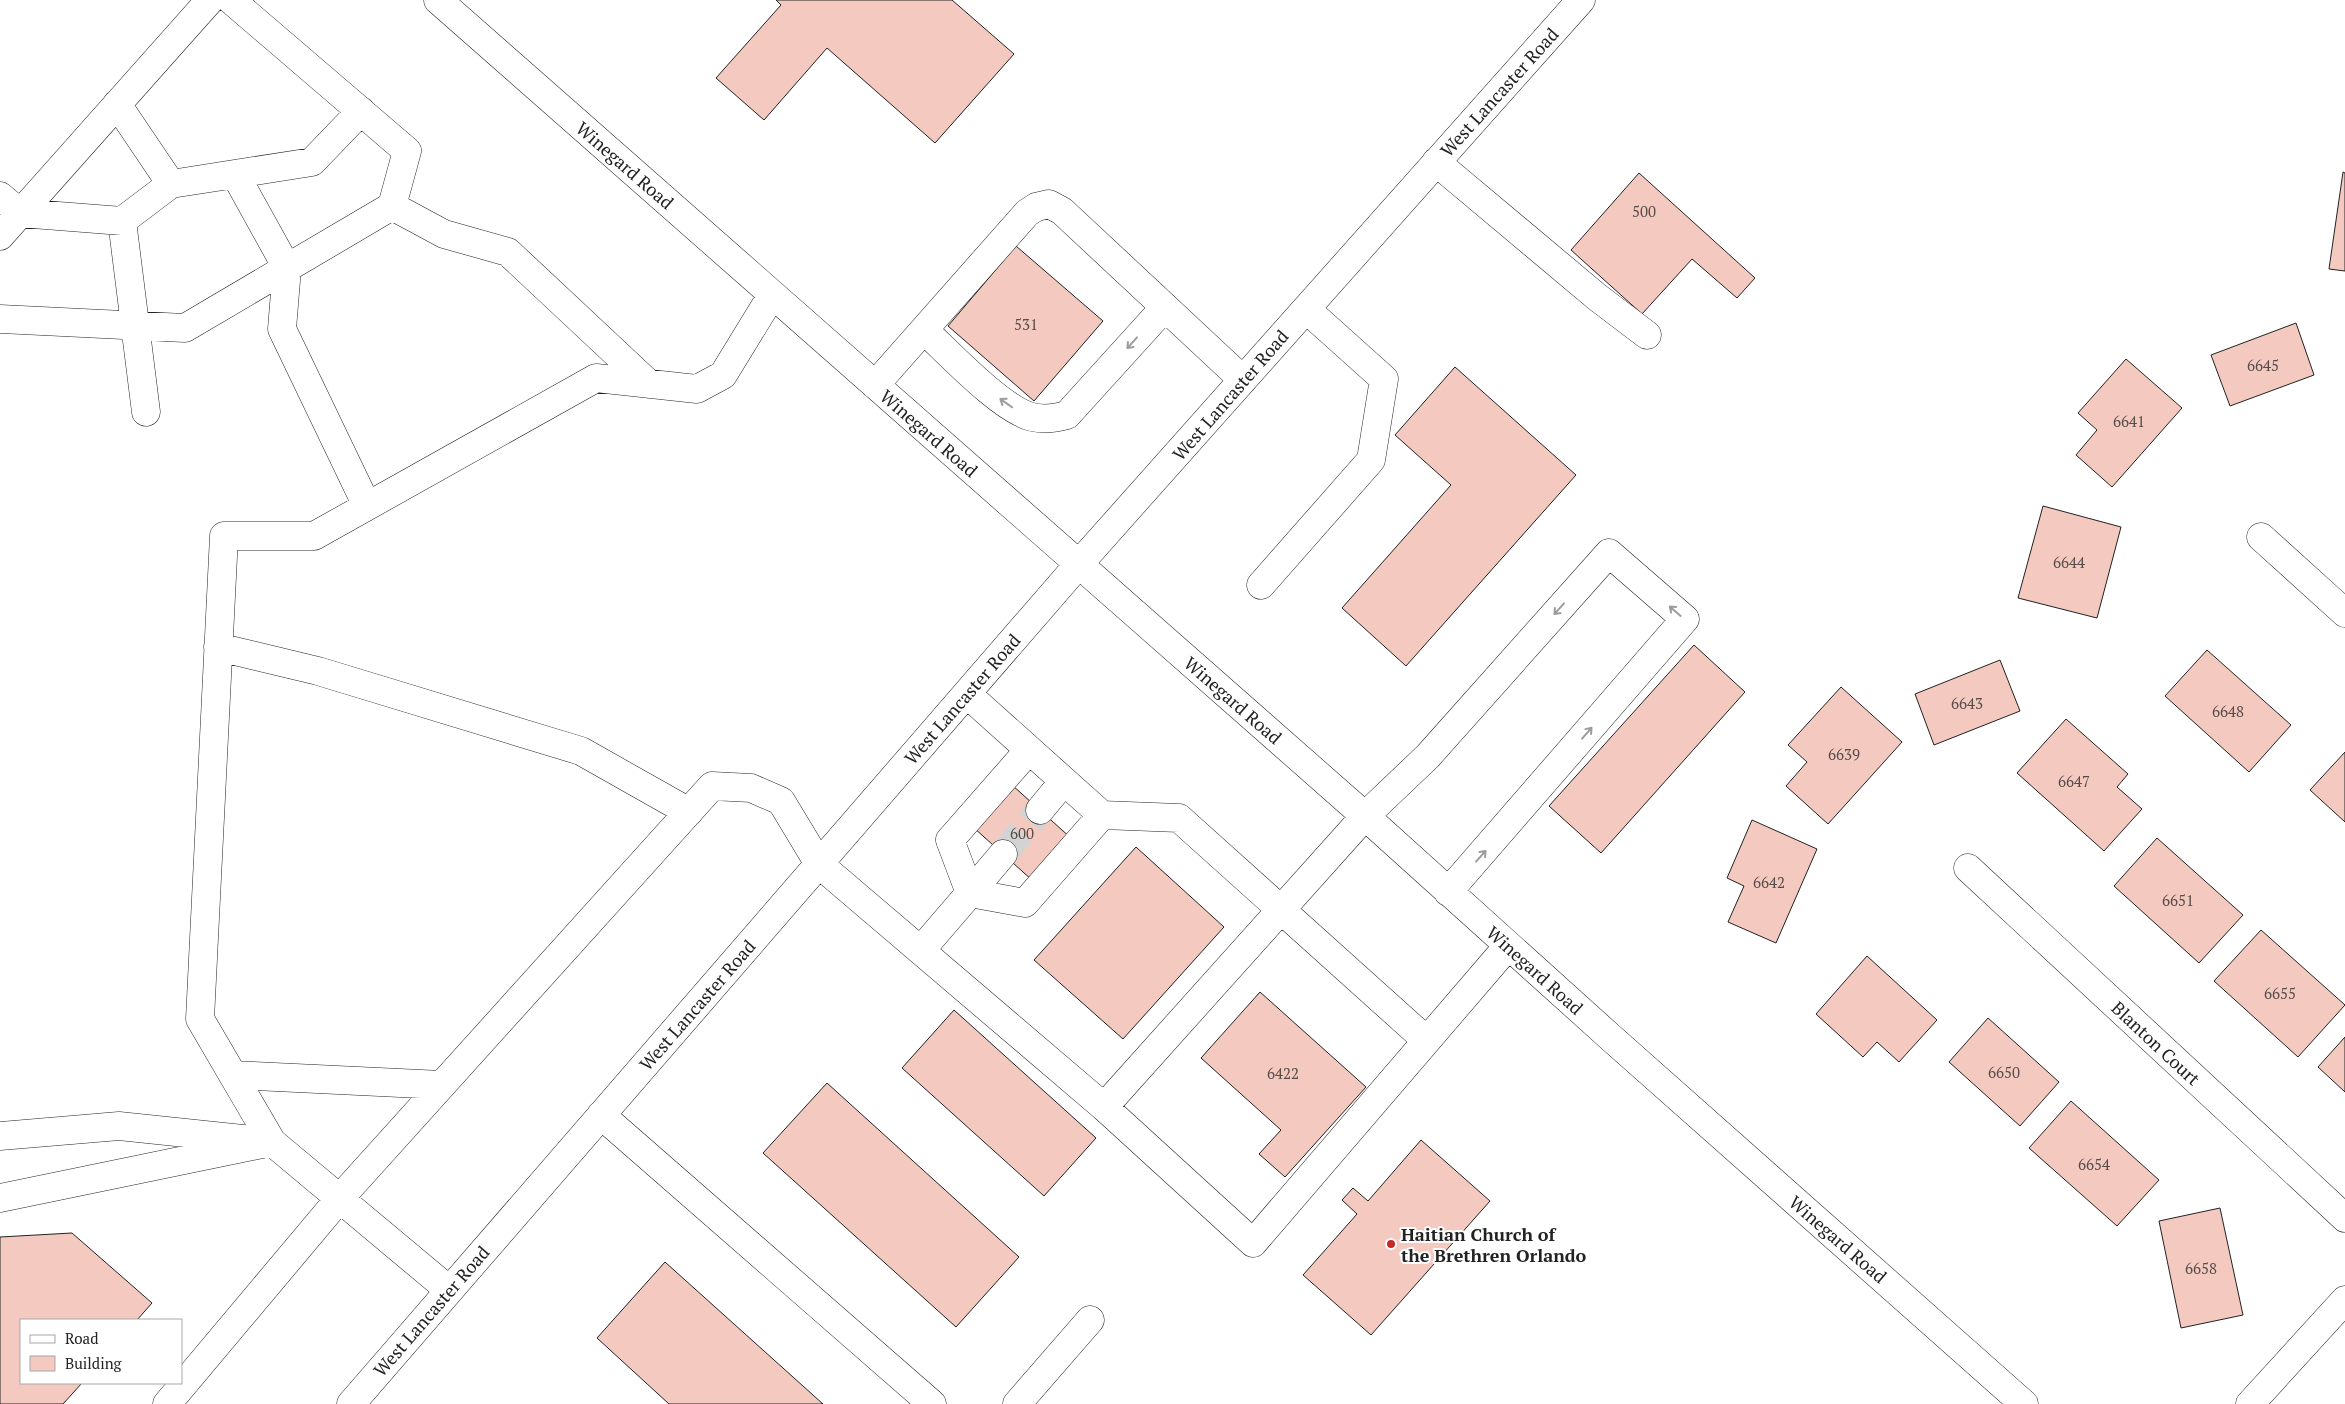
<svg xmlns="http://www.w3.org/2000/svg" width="2345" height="1404" font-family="'PT Serif',serif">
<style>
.building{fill:#f3c9c0;stroke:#222}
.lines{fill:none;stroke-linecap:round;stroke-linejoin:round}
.minor-tunnel{stroke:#d3d3d3;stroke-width:28;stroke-dasharray:28 14;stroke-linecap:butt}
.minor-casing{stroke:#222;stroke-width:29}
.minor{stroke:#fff;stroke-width:28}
.oneway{stroke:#9c9c9c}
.poi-dot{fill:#c62828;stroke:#fff;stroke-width:2}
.labels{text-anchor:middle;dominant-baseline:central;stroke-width:4;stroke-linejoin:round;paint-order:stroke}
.number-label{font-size:15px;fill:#564c4a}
.street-label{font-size:18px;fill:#222;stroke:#fff}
.poi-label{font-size:18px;font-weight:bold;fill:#222;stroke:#fff;text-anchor:start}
</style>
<rect width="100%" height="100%" fill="#fff"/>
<path class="building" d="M776 0H952L1014 54 935 143 827 48 764 120 716 78 781 5Z
M2343 172 2345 173V271L2329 269Z
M1639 173 1755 278 1737 298 1692 259 1642 314 1571 250Z
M1016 246 1103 321 1034 401 948 326Z
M2296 323 2314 375 2230 406 2211 355Z
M2126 359 2182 408 2112 487 2076 455 2097 430 2078 413Z
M1455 367 1576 475 1406 666 1342 608 1451 485 1395 435Z
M2043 506 2121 527 2097 618 2018 598Z
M1694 645 1745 692 1601 853 1549 806Z
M2207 650 2291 725 2249 772 2165 696Z
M2000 660 2020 711 1934 745 1915 694Z
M1841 687 1902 742 1828 824 1786 786 1807 762 1788 745Z
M2066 719 2128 774 2117 787 2142 809 2104 851 2017 773Z
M2345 752V822L2310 790Z
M1012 785 1072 839 1033 881 973 827Z
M1752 820 1817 849 1776 943 1728 922 1744 886 1727 878Z
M2157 838 2243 915 2199 963 2114 886Z
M1136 847 1224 927 1123 1039 1034 960Z
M2261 930 2345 1005 2298 1057 2214 981Z
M1867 956 1937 1020 1899 1062 1877 1042 1863 1057 1816 1014Z
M1260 992 1366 1087 1285 1177 1259 1154 1281 1130 1201 1058Z
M954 1010 1096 1138 1044 1196 902 1068Z
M1988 1018 2059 1082 2020 1126 1949 1062Z
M2345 1037V1092L2318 1067Z
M827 1083 1019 1257 956 1327 763 1153Z
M2071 1101 2159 1180 2117 1226 2029 1148Z
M1421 1140 1490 1201 1371 1335 1303 1275 1357 1214 1342 1200 1353 1188 1368 1201Z
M2220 1208 2243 1315 2181 1328 2159 1221Z
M72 1233 152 1303 137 1320H21V1383H82L63 1404H0V1237Z
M665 1262 823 1404H669L597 1338Z"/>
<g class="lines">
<path class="minor-tunnel" d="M1003 854 1040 810"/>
<defs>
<path id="minor" d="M438 0 1365 816 1609 1036 2024 1404
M117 104 171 184 312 162 361 111
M1436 162 1597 297 1647 335
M235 174 287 268 282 329 367 506
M0 196 20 213 122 221 171 184
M392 206 444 234 508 252 649 384
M122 221 146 412
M0 236 210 0
M0 319 185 328 392 206 407 151 231 0
M924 330C948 352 1002 410 1032 417 1044 420 1056 418 1067 415L1165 307
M875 385 1027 213 1036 207 1049 204 1062 211 1243 380
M2261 537 2345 613
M1261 585 1371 460 1384 379 1306 309
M218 647 318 671 581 751 689 812
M1040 810 1064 781
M1102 815 1179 818 1426 1040
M1003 854 970 893 950 840 1029 750
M1968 868 2345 1218
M921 950 970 893 1025 903 1102 815 967 694
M233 1075 442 1085
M1104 1107 1365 816 1428 756 1609 553 1685 619 1448 892
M601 1115 932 1404
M0 1136 119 1126 272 1142 449 1290
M0 1198 272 1142 200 1019 224 536H314L596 378 697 389 723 375 772 295
M167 1404 340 1198 712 786 751 788 781 801 819 864 1104 1107 1253 1243 1508 946
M351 1404 1078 565 1581 0
M1017 1404 1090 1320
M2250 1404 2345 1300"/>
</defs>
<use href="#minor" class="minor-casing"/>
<use href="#minor" class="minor"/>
</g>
<defs><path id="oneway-shaft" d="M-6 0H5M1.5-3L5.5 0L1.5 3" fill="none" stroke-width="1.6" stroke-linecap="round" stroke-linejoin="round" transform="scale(1.25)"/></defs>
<g class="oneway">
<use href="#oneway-shaft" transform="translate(1132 343) rotate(132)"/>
<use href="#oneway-shaft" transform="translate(1006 403) rotate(-145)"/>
<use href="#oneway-shaft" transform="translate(1559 609) rotate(132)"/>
<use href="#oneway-shaft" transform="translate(1675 611) rotate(-139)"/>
<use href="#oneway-shaft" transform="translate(1587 733) rotate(-49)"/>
<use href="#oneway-shaft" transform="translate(1481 856) rotate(-48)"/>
</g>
<circle class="poi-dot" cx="1391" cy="1244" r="5"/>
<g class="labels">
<g class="number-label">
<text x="1644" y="211">500</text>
<text x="1026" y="324">531</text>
<text x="2263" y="365">6645</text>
<text x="2129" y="421">6641</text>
<text x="2069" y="562">6644</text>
<text x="1967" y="703">6643</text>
<text x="2228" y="711">6648</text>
<text x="1844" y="754">6639</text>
<text x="2074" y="781">6647</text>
<text x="1022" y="833">600</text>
<text x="1769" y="882">6642</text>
<text x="2178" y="900">6651</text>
<text x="2280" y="993">6655</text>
<text x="2004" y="1072">6650</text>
<text x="1283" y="1073">6422</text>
<text x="2094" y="1164">6654</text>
<text x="2201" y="1268">6658</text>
</g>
<g class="street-label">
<text transform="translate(1499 92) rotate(-48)">West Lancaster Road</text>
<text transform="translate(625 165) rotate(41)">Winegard Road</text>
<text transform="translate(1230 395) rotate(-49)">West Lancaster Road</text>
<text transform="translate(929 433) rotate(41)">Winegard Road</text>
<text transform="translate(962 699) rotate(-49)">West Lancaster Road</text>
<text transform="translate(1233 700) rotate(41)">Winegard Road</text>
<text transform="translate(1535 970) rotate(42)">Winegard Road</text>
<text transform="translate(697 1005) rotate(-49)">West Lancaster Road</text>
<text transform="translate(2156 1043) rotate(43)">Blanton Court</text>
<text transform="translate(1838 1239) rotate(41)">Winegard Road</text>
<text transform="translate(431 1311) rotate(-49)">West Lancaster Road</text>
</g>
<g class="poi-label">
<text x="1401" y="1234">Haitian Church of<tspan x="1401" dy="21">the Brethren Orlando</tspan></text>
</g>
</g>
<rect x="20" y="1319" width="162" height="65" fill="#ffffff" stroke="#a7a7a7"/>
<rect x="30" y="1335" width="25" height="8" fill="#ffffff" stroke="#a7a7a7"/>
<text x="65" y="1344" font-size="15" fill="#222222">Road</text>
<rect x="30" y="1356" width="25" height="15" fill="#f3c9c0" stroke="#a7a7a7"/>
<text x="65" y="1369" font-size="15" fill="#222222">Building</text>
</svg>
